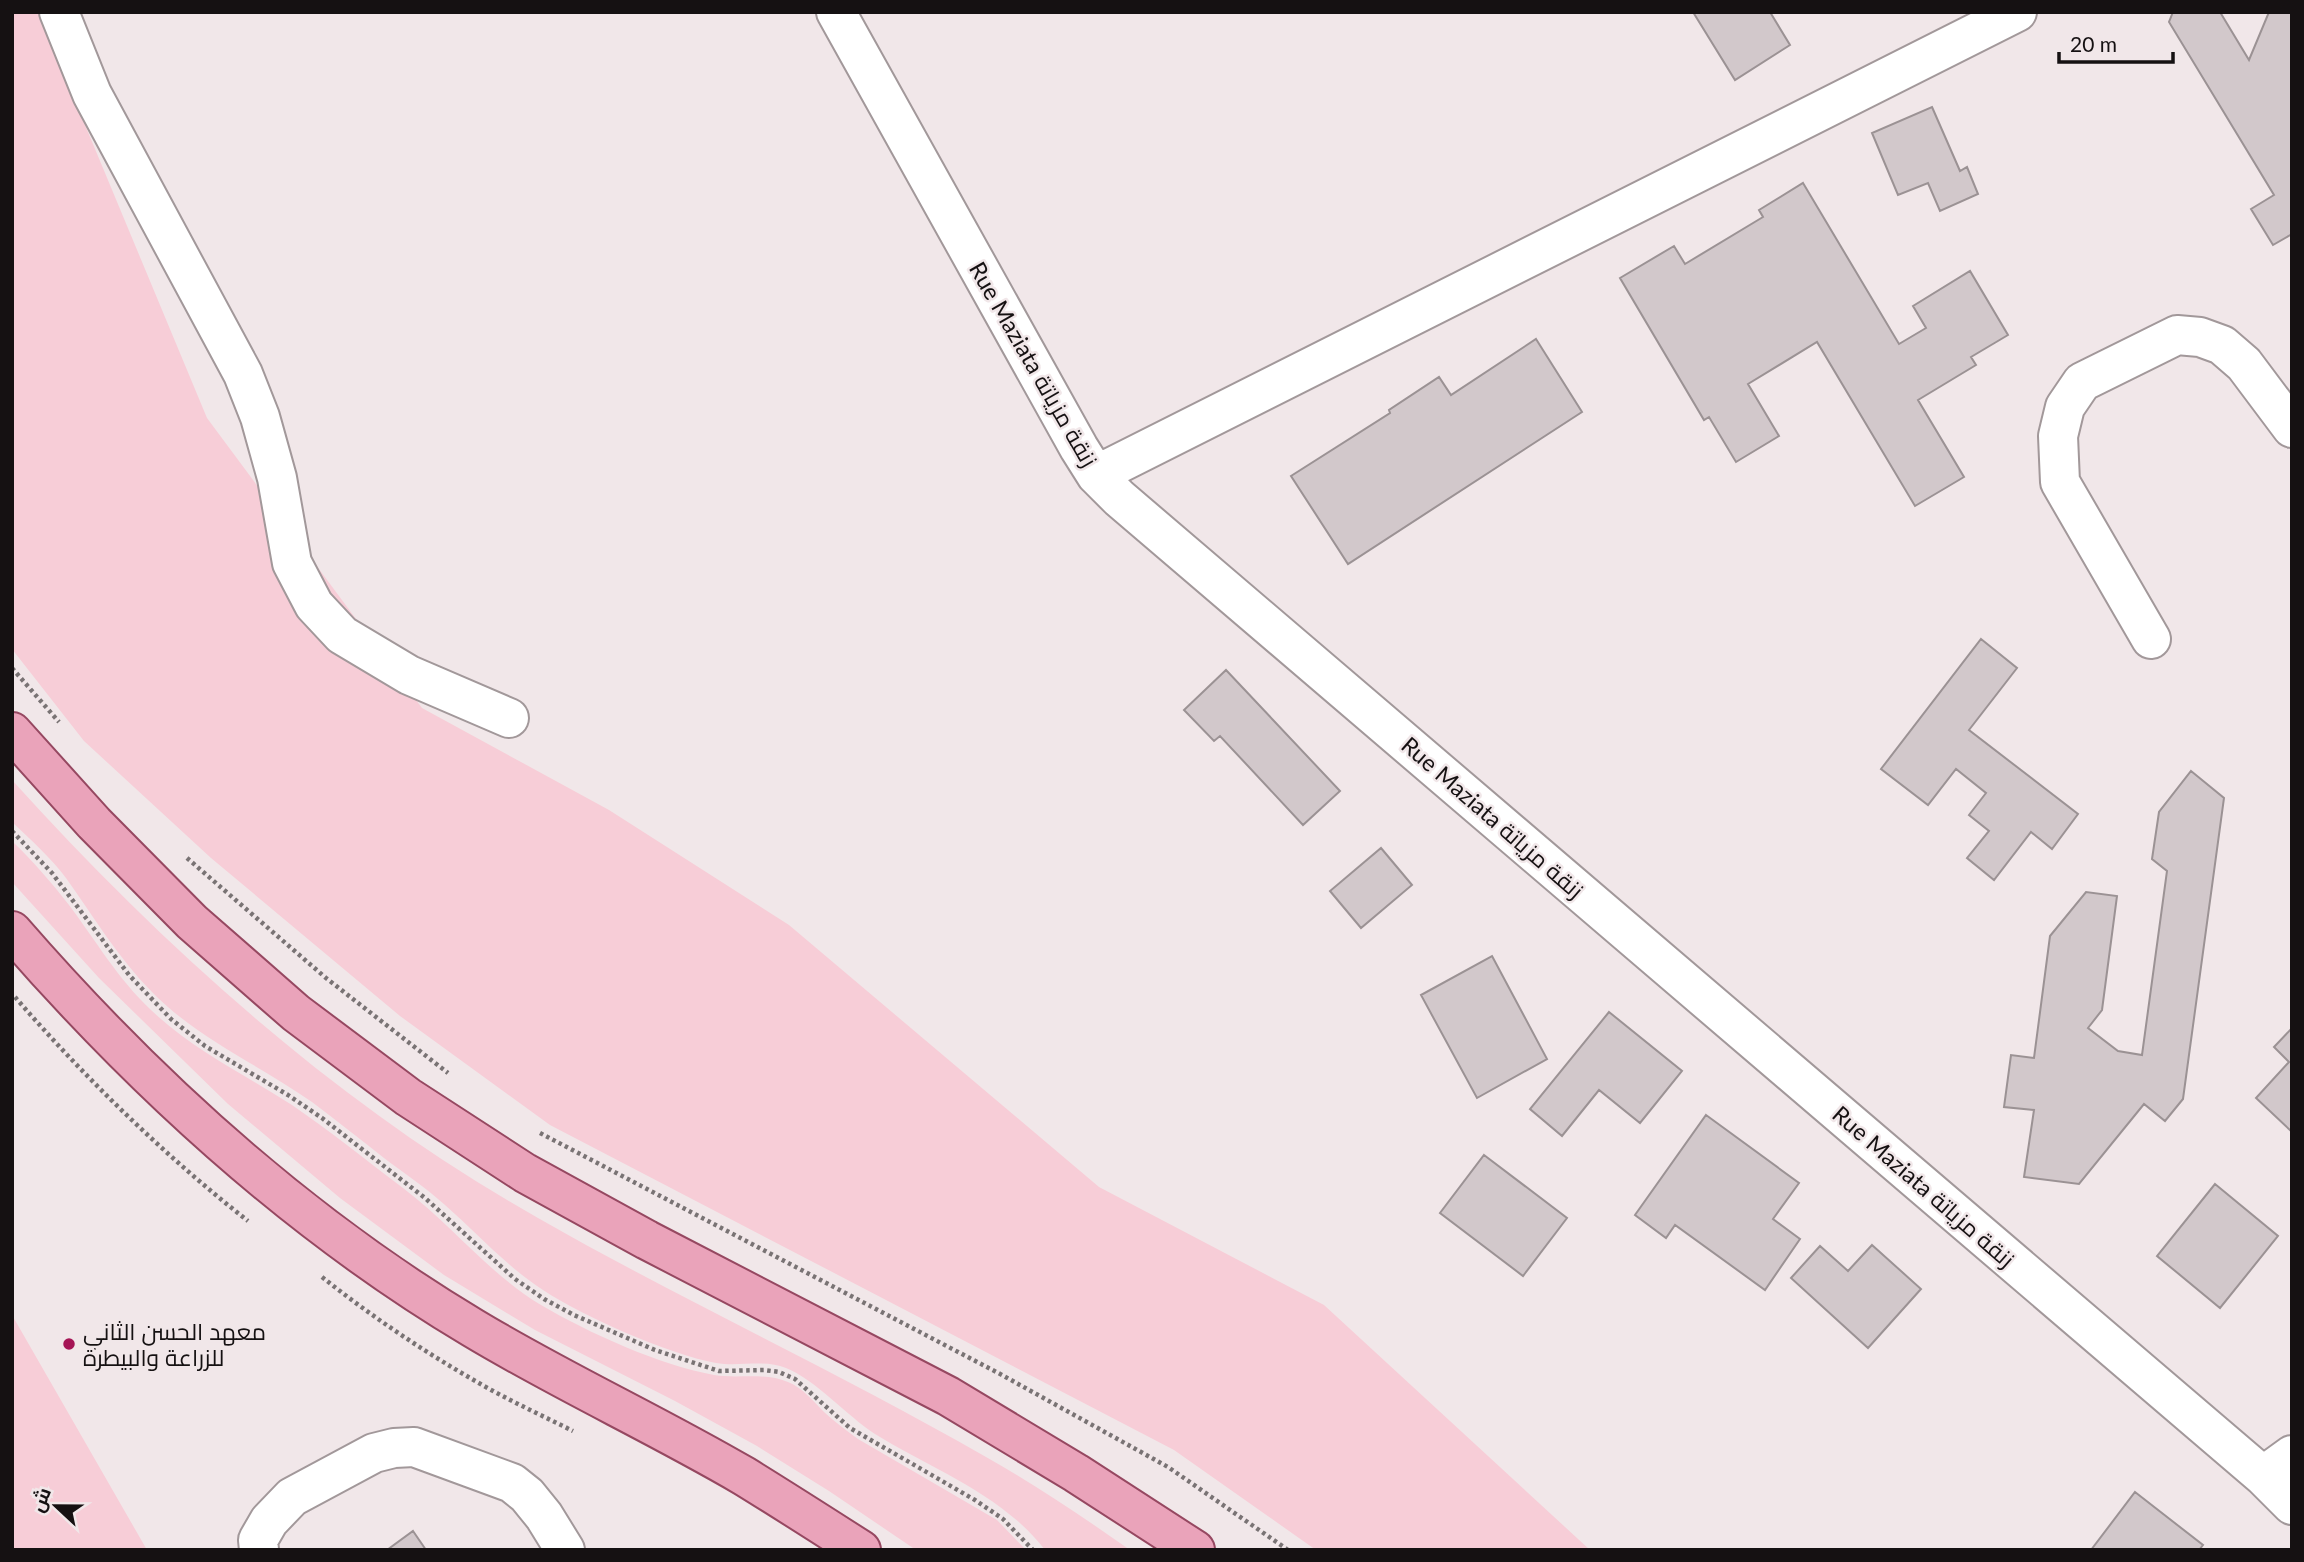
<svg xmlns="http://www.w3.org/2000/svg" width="2304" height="1562" font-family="Lato,Cairo,sans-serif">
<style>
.green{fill:#f7cdd7}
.building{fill:#d2c8cb;stroke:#9b9294;stroke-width:2}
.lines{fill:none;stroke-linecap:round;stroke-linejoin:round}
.minor-casing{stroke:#a2989a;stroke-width:42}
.major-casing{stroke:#964861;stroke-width:42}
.path{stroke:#797374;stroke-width:4.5;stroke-dasharray:3.5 3.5;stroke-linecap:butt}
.minor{stroke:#fff;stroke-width:38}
.major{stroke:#eaa3ba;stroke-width:38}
.poi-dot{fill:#a51455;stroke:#f1e7e9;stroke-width:2.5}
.labels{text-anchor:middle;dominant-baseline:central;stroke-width:5;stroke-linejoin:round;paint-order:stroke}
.street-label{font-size:23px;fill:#151112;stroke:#f1e7e9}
.poi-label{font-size:23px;fill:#151112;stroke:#f1e7e9;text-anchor:start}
</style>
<rect width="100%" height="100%" fill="#f1e7e9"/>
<path class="green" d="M12 12H38L207 418 422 708 609 810 789 925 1099 1187 1324 1305 1590 1550H1316L1174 1450 550 1125 400 1016 211 858 84 741 12 649Z
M12 780C165 949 338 1105 538 1218 685 1302 839 1372 986 1457 1036 1485 1083 1517 1130 1550H1045C1003 1495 932 1469 875 1434 846 1415 816 1380 786 1368 764 1359 739 1367 716 1363 668 1354 584 1317 543 1290 506 1266 478 1234 445 1205 426 1188 404 1173 384 1158 360 1139 336 1120 312 1102 258 1064 198 1039 152 992 118 958 94 917 66 878 51 858 31 840 12 822Z
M12 841C33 861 51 882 69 905 96 941 118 979 151 1010 193 1050 244 1074 292 1105 330 1131 366 1160 403 1188 451 1224 489 1274 541 1305 589 1333 659 1365 714 1375 738 1379 765 1372 788 1382 803 1388 813 1401 824 1412 835 1422 846 1430 858 1439L997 1520 1026 1550H916L829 1491 757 1446 675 1401 535 1330 444 1275 340 1198 228 1104 99 978 12 882Z
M12 1315 147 1550H12Z"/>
<path class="building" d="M1693 12H1770L1790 45 1735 80Z
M2173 12H2220L2249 60 2269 12H2292V234L2273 245 2251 209 2274 195 2169 22Z
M1932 107 1960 171 1967 167 1978 194 1940 211 1928 183 1898 195 1872 133Z
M1803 183 1899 344 1926 328 1913 306 1970 271 2008 335 1971 357 1976 365 1918 400 1964 477 1915 506 1817 342 1748 384 1779 436 1736 462 1709 417 1704 420 1620 278 1674 246 1685 264 1763 217 1759 210Z
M1536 339 1582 412 1348 564 1291 476 1390 413 1389 410 1439 377 1451 395Z
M1981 639 2017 668 1969 730 2078 814 2052 849 2031 832 1994 880 1967 858 1989 831 1969 815 1986 793 1956 769 1928 805 1881 769Z
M1226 670 1340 791 1303 825 1220 736 1214 741 1184 710Z
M2191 771 2224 798 2183 1099 2165 1121 2144 1104 2079 1184 2024 1177 2034 1110 2004 1107 2011 1055 2034 1058 2050 936 2086 892 2117 896 2102 1010 2088 1028 2118 1051 2142 1055 2167 871 2152 859 2159 812Z
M1381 848 1412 885 1361 928 1330 891Z
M1492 956 1547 1059 1477 1098 1421 995Z
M1609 1012 1682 1071 1640 1123 1599 1090 1562 1136 1530 1109Z
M2292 1028V1132L2256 1098 2289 1062 2274 1047Z
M1706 1115 1799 1183 1773 1219 1800 1239 1765 1290 1675 1225 1666 1238 1635 1215Z
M1484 1155 1567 1218 1523 1276 1440 1213Z
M2215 1184 2278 1236 2220 1308 2157 1256Z
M1872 1245 1921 1289 1868 1348 1791 1278 1820 1246 1848 1271Z
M2135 1492 2203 1545 2199 1550H2091Z
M413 1531 426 1550H387Z"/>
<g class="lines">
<defs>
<path id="minor" d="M59 12 92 94 243 374 260 417 277 478 292 563 314 605 342 635 409 675 509 718
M836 12 1079 448 1096 475 1119 498 2263 1476 2292 1505
M1096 475 2017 12
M2151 639 2060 482 2058 436 2065 407 2082 382 2177 335 2200 337 2222 345 2244 364 2292 428
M2263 1476 2292 1455
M259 1550 258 1540 269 1521 292 1497 374 1453 394 1448 414 1447 512 1483 527 1495 544 1516 565 1550"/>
<path id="major" d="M12 732 94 823 192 922 296 1013 408 1097 525 1173 647 1240 948 1396 1076 1473 1195 1550
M12 931C146 1085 297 1223 473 1328 561 1381 655 1424 744 1476 783 1500 822 1525 861 1550"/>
</defs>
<use href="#minor" class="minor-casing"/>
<use href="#major" class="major-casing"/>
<path class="path" d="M12 668 59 722
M12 831 52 873 129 975 171 1019 205 1046 288 1095 322 1118 425 1198 515 1279 544 1299 574 1315 655 1350 719 1371 764 1370 779 1372 795 1379 850 1428 975 1500 1003 1519 1033 1550
M187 858 326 978 448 1073
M15 997C85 1078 164 1155 248 1221
M540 1133 1002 1375 1168 1467 1288 1550
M322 1277C371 1316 423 1351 477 1382 508 1400 541 1415 573 1431"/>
<use href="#minor" class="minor"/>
<use href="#major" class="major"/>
</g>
<circle class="poi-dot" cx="69" cy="1344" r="7"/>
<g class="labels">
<g class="street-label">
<text transform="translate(1034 364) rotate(60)">Rue Maziata زنقة مزياتة</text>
<text transform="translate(1493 817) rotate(41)">Rue Maziata زنقة مزياتة</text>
<text transform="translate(1924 1186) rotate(41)">Rue Maziata زنقة مزياتة</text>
</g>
<g class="poi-label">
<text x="83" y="1331">معهد الحسن الثاني<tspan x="83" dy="26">للزراعة والبيطرة</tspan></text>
</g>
</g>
<rect width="2304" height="1562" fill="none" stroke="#151112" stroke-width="28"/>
<g transform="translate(56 1506) rotate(292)" stroke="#f1e7e9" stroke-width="5" paint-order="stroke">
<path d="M0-5L12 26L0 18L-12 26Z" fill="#151112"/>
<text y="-10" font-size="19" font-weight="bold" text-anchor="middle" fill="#151112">ش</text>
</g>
<path d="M2059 52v10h114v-10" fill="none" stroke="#151112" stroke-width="3.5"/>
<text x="2070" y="52" font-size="21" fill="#151112" stroke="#f1e7e9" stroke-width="5" paint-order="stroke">20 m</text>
</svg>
